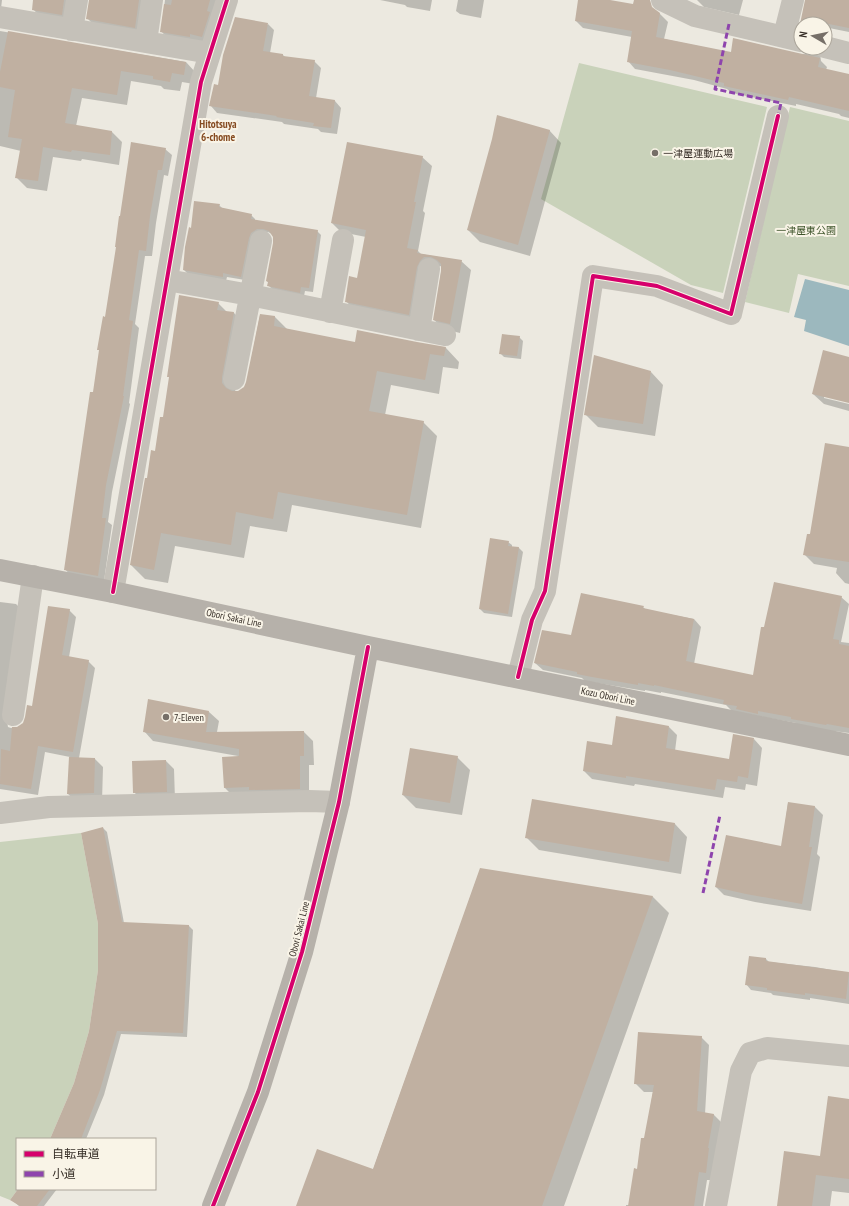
<svg xmlns="http://www.w3.org/2000/svg" width="849" height="1206" font-family="'PT Sans Narrow','Noto Sans JP',sans-serif">
<style>
.green{fill:#c9d2ba}
.water{fill:#9cb8be}
.shadow{fill:#0003}
.building{fill:#c0b0a1}
.lines{fill:none;stroke-linecap:round;stroke-linejoin:round}
.minor{stroke:#c5c1b9;stroke-width:22}
.secondary{stroke:#b6b1aa;stroke-width:22}
.quiet{stroke:#8e44ad;stroke-width:3;stroke-dasharray:6 3;stroke-linecap:butt}
.cycleway-casing{stroke:#f9f4e7;stroke-width:6}
.cycleway{stroke:#d6006c;stroke-width:4}
.poi-dot{fill:#766f68;stroke:#f9f4e7;stroke-width:1.5}
.labels{text-anchor:middle;dominant-baseline:central;stroke-width:4;stroke-linejoin:round;paint-order:stroke}
.poi-label{font-size:10px;fill:#362e27;stroke:#f9f4e7;text-anchor:start}
.park-label{font-size:10px;fill:#3e542b;stroke:#f9f4e7}
.street-label{font-size:10px;fill:#362e27;stroke:#f9f4e7}
.neighbourhood-label{font-size:11px;font-weight:bold;fill:#854a20;stroke:#f9f4e7}
</style>
<rect width="100%" height="100%" fill="#ece9e0"/>
<path class="green" d="M579 63 767 107 723 293 691 285 541 199Z
M790 107 849 121V286L798 274 789 313 745 302Z
M81 833 98 924V970L89 1031 74 1083 50 1139H17L18 1189 10 1200 0 1196V842Z"/>
<path class="water" d="M805 279 849 290V346L804 331 806 320 794 317Z"/>
<path class="shadow" d="M0 0H2L0 17Z
M34 0H80L72 24 43 20 33 9Z
M90 0H155L145 37 98 29 88 19Z
M165 0H223L212 46 171 42 161 31Z
M380 0H432L430 11 407 7 405 5Z
M458 0H484L481 18 460 14 456 11Z
M579 0H604L660 14 668 22 664 39 731 53 805 54 811 51 812 48H815L820 53 821 61 827 67 826 70 849 75V118L841 116 839 114 796 104V106L732 93 727 89 694 80 635 69 628 61 632 37 583 28 576 21Z
M697 0H743L739 15 704 7Z
M806 0H849V32L829 28 827 40 825 41V24H801V28L800 27Z
M268 24 274 30 270 53 283 55 286 58 314 61 321 68 316 98 335 101 341 108 337 134 321 132 318 129 284 124 282 122 217 113 211 106 219 86Z
M0 31 186 62 196 73 194 84 182 82 180 91 164 89 161 86 131 81 127 105 82 98 76 126 112 132 122 142 119 165 82 159 81 161 53 157 47 191 27 188 17 178 21 151 0 146Z
M549 130 561 143 530 256 480 242 468 230Z
M165 149 172 155 168 176 164 175 156 223 152 256H145L135 324 139 328 129 403 130 404 112 492 108 522 112 525 104 581 71 576 65 569 106 318Z
M422 157 432 166 423 211 425 213 418 251 421 254 461 261 471 270 460 333 444 329 434 320 442 266 434 267 418 324 355 311 346 301 358 279 366 237 341 232 332 223Z
M219 205 223 209 251 215 255 219V221L317 231 321 235 313 292 305 291 304 296 272 289 268 285 269 283 267 281 274 243V237L272 234 268 232 261 233 245 280 227 277 226 281 188 274 184 270 192 229Z
M218 303 227 312 234 313 248 327 235 392H239L244 388 247 382 260 315 275 317 288 330 355 343 446 348 459 362 458 369 443 367 439 394 391 385 385 415 423 422 437 436 421 528 292 505 287 532 250 526 244 558 175 546 168 583 145 579 131 565 148 479 156 452 164 418 170 378 168 376Z
M519 337 523 341 521 359 504 357 500 353Z
M849 358V402L824 396V398L849 404V411L824 404 813 394Z
M651 372 663 385 655 436 598 427 586 415Z
M849 448V584L845 583 836 573 837 568 814 564 804 554 811 535Z
M508 542 512 545V547L519 548 523 552 512 617 484 613 480 609Z
M841 597 849 604 841 642 849 643V733L834 731 833 732 799 726 796 723 732 711 726 705 661 692V693L645 690V691L585 681 582 678 543 670 535 663 572 637 643 607 646 610 694 619 701 627 694 664 754 676Z
M0 602 16 604 22 610 7 721 8 727 11 728 18 727 23 724 33 707 69 610 76 617 69 657 88 661 95 668 79 758 95 759 103 767 102 802H77L68 794 70 757 45 752 38 795 0 789Z
M209 712 219 721 217 732H304L313 741 314 765H309V798H235L225 788 238 756 153 741 144 731Z
M669 727 677 735 675 751 730 760 754 739 762 748 757 786 746 784 745 790 725 787 723 798 635 784 634 786 592 779 584 771 613 746Z
M457 757 470 770 462 815 416 808 403 795Z
M166 761 174 769 175 800 142 801 134 792Z
M788 803 815 807 823 815 817 854 820 857 811 911 755 902 724 895 716 887 782 847Z
M675 824 687 837 681 874 539 850 527 838Z
M103 828 107 832 124 923 189 926 193 930 187 1037 121 1034 104 1095 86 1139H51L75 1083 90 1031 99 970V924L82 834Z
M480 870 653 897 669 913 564 1206H297L373 1170Z
M766 959 769 962 815 967 849 973V1004L810 998V1000L773 995 771 993 751 990 746 984Z
M701 1037 709 1045 705 1114 714 1115 722 1123 714 1180H707L703 1206H626V1205H629L645 1139 653 1092H644L635 1083Z
M849 1100V1193L832 1191 830 1206H778L821 1157Z
M19 1189H57L44 1206H19L12 1200Z"/>
<path class="building" d="M33 0H64L62 15 32 10Z
M89 0H139L135 28 86 19Z
M172 0H210L207 11 210 12 202 37 190 34V37L160 32 164 4 171 5Z
M578 0H610L633 4 634 0H650L652 7 660 13 656 37 731 52 733 38 820 58 818 67 849 74V111L789 97 788 100 724 86V83L670 70 627 62 632 31 575 21Z
M805 0H849V28L829 24H800Z
M235 17 268 23 263 51 283 54V56L315 60 309 96 335 100 331 128 313 126 314 123 276 117 277 116 209 106 214 84 218 85 223 55Z
M8 31 186 62 184 75 172 73 170 82 153 79V76L121 71 117 95 72 88 65 123 112 131 110 155 72 150 71 152 43 147 38 181 15 178 22 139 8 137 15 90 0 87V72Z
M497 115 550 130 518 245 467 230 492 139Z
M131 142 166 148 162 170H158L150 216 146 251 139 250 129 320 133 321 123 396H124L106 485 102 518H106L98 576 64 570 90 392H93L99 350H97L103 316 105 317 116 247H115L119 216H120Z
M347 142 423 156 414 202H416L407 248 418 250 417 253 462 260 450 324 433 320 441 271V264L437 260 431 257H424L420 261 417 267 409 315 345 302 349 276 357 278 366 230 331 223Z
M194 201 220 204 219 207 252 214 251 219 318 230 309 288 301 287 300 293 267 286 268 282 266 281 273 243V237L269 231 263 229H257L251 233 249 238 241 277 223 273V277L183 270 185 247 189 227 191 228Z
M179 295 219 302 217 310 234 312 222 377V383L226 388 232 391H238L244 387 246 382 260 314 275 316 274 326 355 342 357 330 417 342 446 347 444 356 430 354 425 380 377 371 369 411 424 421 407 515 278 492 273 519 236 512 231 545 161 533 154 570 130 565 145 478H147L151 450 155 451 160 417H163L169 377H167Z
M502 334 520 336 517 356 499 354Z
M823 350 849 357V403L812 394Z
M594 355 651 371 643 424 584 415Z
M825 443 849 447V562L803 555 807 534H810Z
M490 538 509 541 508 546 519 547 508 614 479 609Z
M774 582 842 596 833 639 839 640V644L849 646V728L827 724 826 725 791 719V717L758 711V714L736 709 737 706 723 704 724 700 654 685V686L638 683V685L592 677 577 674V672L534 663 542 630 571 635 581 593 644 606 643 608 694 619 686 661 753 675 761 627H764Z
M48 606 70 609 62 655 89 660 73 752 38 746 31 789 0 784 1 749 10 751 12 727H17L23 723 25 717 27 705 32 706Z
M148 699 209 711 206 732 304 731V756H300V789L249 790V787L224 788 222 757 239 756V749L143 732Z
M616 716 669 726 666 748 729 759 733 734 754 738 748 778 738 776 737 782 717 779 715 790 626 776V778L583 771 587 741 612 745Z
M410 748 458 756 450 803 402 795Z
M69 757 95 758 94 793 67 794Z
M166 760 167 792 133 793 132 761Z
M532 799 675 823 669 862 525 838Z
M788 802 815 806 809 847H812L802 904 746 894 715 887 726 835 781 846Z
M103 827 122 922 189 925 183 1033 117 1031 100 1090 81 1139H50L74 1083 89 1031 98 970V924L81 833Z
M480 868 653 896 542 1206H296L317 1149 373 1169Z
M749 956 766 958V961L849 972 846 999 805 993V995L767 990V988L745 985Z
M638 1032 702 1036 697 1111 714 1114 708 1148H709L706 1173 699 1172 694 1206H628L634 1168 637 1169 641 1138H644L654 1085 634 1084Z
M828 1096 849 1099V1179L816 1175 812 1206H777L784 1151 820 1156Z
M18 1189H50L37 1206H20L10 1200Z"/>
<g class="lines">
<path class="minor" d="M662 0 695 16 801 41
M0 17 210 53
M72 30 77 0
M784 36 793 0
M146 42 152 0
M825 47 849 53
M167 280 250 295 445 335
M330 312 343 240
M419 330 429 269
M234 379 261 241
M113 592 201 82 227 0
M518 677 532 620 545 591 593 276 657 286 731 314 778 116
M13 715 33 576
M0 813 49 807 309 801 339 802
M716 1206 741 1071 750 1053 767 1048 849 1056"/>
<path class="secondary" d="M0 570 113 592 368 647 849 745
M213 1206 258 1092 302 952 339 802 368 647"/>
<path class="quiet" d="M729 24 715 89 781 103 778 116
M703 893 720 815"/>
<defs>
<path id="cycleway" d="M113 592 201 82 227 0
M518 677 532 620 545 591 593 276 657 286 731 314 778 116
M213 1206 258 1092 302 952 339 802 368 647"/>
</defs>
<use href="#cycleway" class="cycleway-casing"/>
<use href="#cycleway" class="cycleway"/>
</g>
<g class="poi-dot">
<circle cx="655" cy="153" r="4"/>
<circle cx="166" cy="717" r="4"/>
</g>
<g class="labels">
<g class="poi-label">
<text x="663" y="153">一津屋運動広場</text>
<text x="174" y="717">7-Eleven</text>
</g>
<g class="park-label">
<text x="806" y="230">一津屋東公園</text>
</g>
<g class="street-label">
<text transform="translate(234 618) rotate(12)">Obori Sakai Line</text>
<text transform="translate(608 696) rotate(12)">Kozu Obori Line</text>
<text transform="translate(299 929) rotate(-76)">Obori Sakai Line</text>
</g>
<g class="neighbourhood-label">
<text x="218" y="124">Hitotsuya<tspan x="218" dy="13">6-chome</tspan></text>
</g>
</g>
<rect x="16" y="1138" width="140" height="52" fill="#f9f4e7" stroke="#aba59a"/>
<rect x="24" y="1151" width="20" height="6" fill="#d6006c" stroke="#aba59a"/>
<text x="52" y="1158" font-size="12" fill="#362e27">自転車道</text>
<rect x="24" y="1171" width="20" height="6" fill="#8e44ad" stroke="#aba59a"/>
<text x="52" y="1178" font-size="12" fill="#362e27">小道</text>
<g transform="translate(813 36) rotate(279)"><circle r="19" fill="#f9f4e7" stroke="#aba59a"/>
<path d="M0-3L7 15L0 10L-7 15Z" fill="#766f68"/>
<text y="-6" font-size="11" font-weight="bold" text-anchor="middle" fill="#362e27">N</text>
</g>
</svg>
